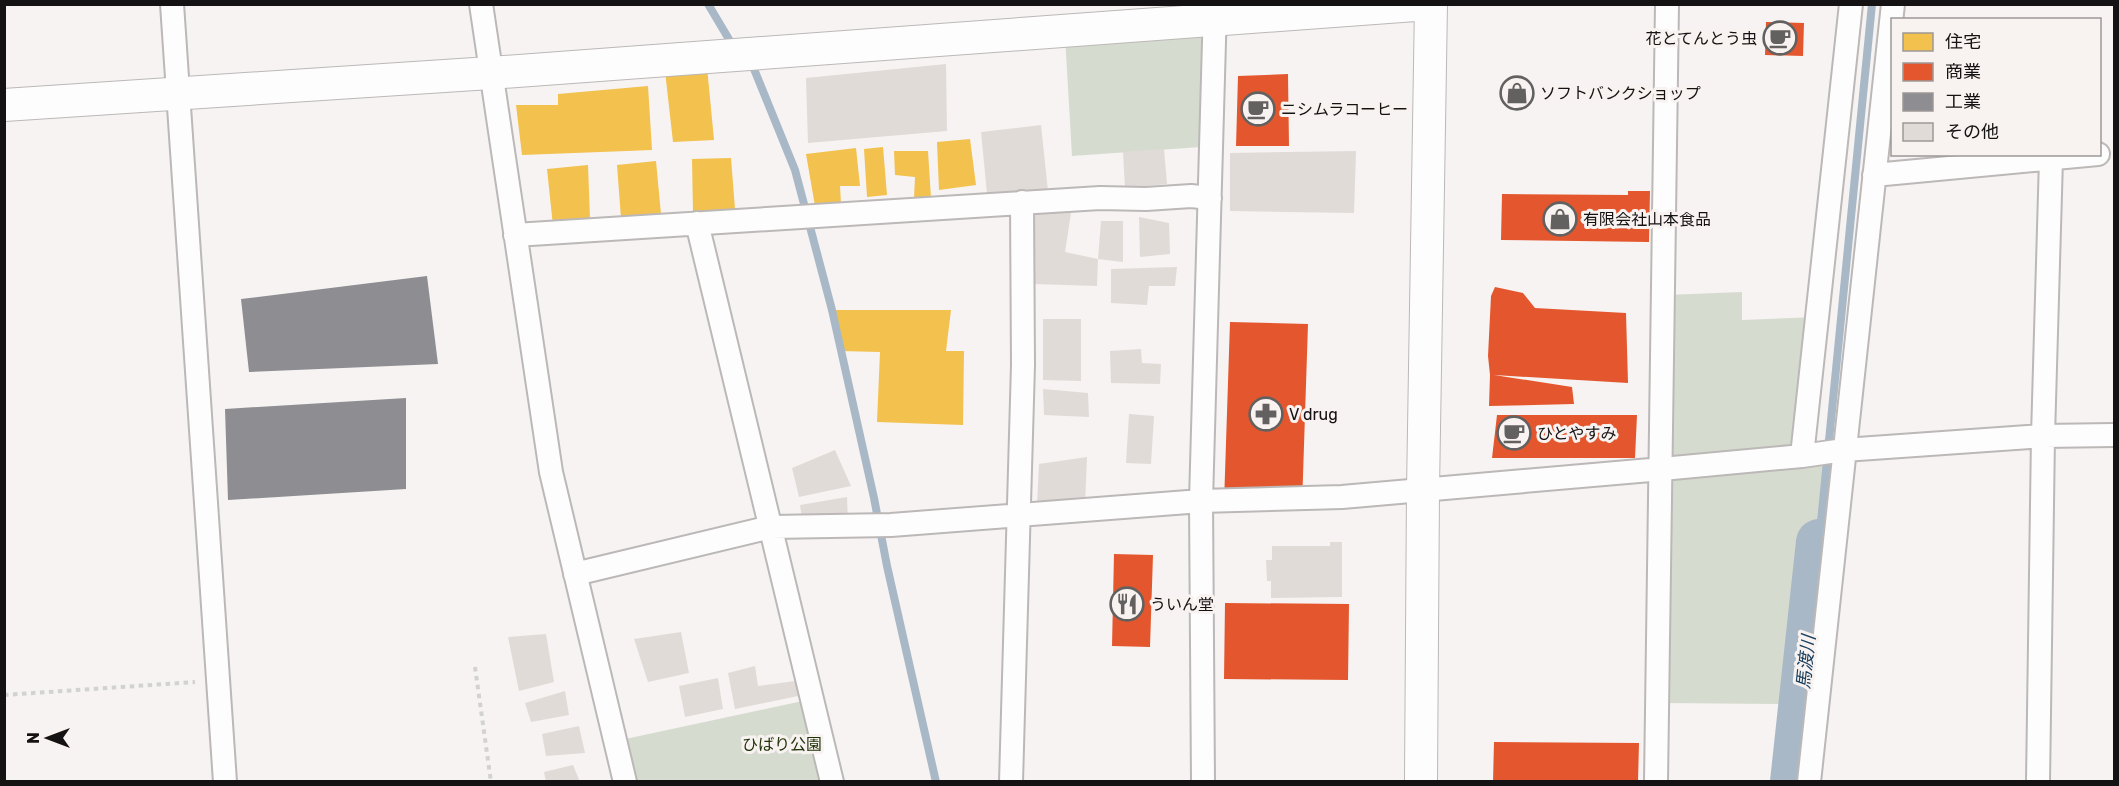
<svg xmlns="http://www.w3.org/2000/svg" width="2119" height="786" font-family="Rubik,'Noto Sans JP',sans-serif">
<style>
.green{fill:#d6dbcf}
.homes{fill:#f2c14e}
.shops{fill:#e4572e}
.industry{fill:#8d8d92}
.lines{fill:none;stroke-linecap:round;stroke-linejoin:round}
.stream{stroke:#a9b8c7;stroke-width:8}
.river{stroke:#a9b8c7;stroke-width:46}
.building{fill:#e1dbd8}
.street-casing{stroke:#bbb8b7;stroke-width:26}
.secondary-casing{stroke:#bbb8b7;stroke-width:34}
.path{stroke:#d2d2d2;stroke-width:4;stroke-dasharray:4.5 4.5;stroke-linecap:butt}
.street{stroke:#fefdfd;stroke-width:22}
.secondary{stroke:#fefdfd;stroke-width:32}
.labels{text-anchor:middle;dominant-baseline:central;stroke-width:6;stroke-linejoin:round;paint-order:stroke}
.poi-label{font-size:16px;fill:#141212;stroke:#f8f2f0;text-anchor:start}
.park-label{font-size:16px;fill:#213409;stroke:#f8f2f0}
.water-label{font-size:18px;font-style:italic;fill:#1a4060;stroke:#f8f2f0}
</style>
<rect width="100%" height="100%" fill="#f6f3f2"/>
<path class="green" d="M1201 26V147L1072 156 1065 36Z
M1742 292V320L1817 317 1802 453H1828L1794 704 1662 703 1666 295Z
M812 699 832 781H625L616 741Z"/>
<path class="homes" d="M707 67 714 140 673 142 665 71Z
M648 86 652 150 522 155 516 105H558V94Z
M970 139 976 185 939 190 937 142Z
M883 147 887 195 867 197 864 149Z
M856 148 860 186H840L841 204 815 206 806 154Z
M894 151H928L931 198H914L915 177 895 175Z
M731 158 735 209 693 213 692 159Z
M656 161 661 214 621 218 617 165Z
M588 165 590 219 553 226 547 169Z
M832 310H951L946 351H964L963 425 877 422 880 352 840 351Z"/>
<path class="shops" d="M1766 22 1804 23 1803 56 1765 55Z
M1288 74 1289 146H1236L1238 76Z
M1628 191H1650L1649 242 1501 240 1502 194 1628 195Z
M1495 287 1523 293 1535 308 1626 313 1628 383 1494 375 1572 387 1574 404 1489 406 1490 375 1488 356 1491 296Z
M1230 322 1308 324 1302 506 1224 503Z
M1497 415H1637L1635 458H1492Z
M1114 554 1153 555 1150 647 1112 646Z
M1225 603 1349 604 1348 680 1224 679Z
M1494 742 1639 743 1638 782H1493Z"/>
<path class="industry" d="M427 276 438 364 249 372 241 299Z
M406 398V489L228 500 225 409Z"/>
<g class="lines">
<path class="stream" d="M708 4 730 41
M754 69 795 170 832 310 874 498 887 566 936 782
M1819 542 1872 4"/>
<path class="river" d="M1793 782 1819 542"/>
</g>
<path class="building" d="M946 64 947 131 808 143 806 78Z
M1041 125 1048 191 987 194 981 132Z
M1164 149 1167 184 1125 188 1123 152Z
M1356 151 1354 213 1230 211V153Z
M1031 213H1071L1065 252 1098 259 1097 286 1034 284Z
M1139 217 1169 223 1170 254 1140 257Z
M1101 221H1123V262L1098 259Z
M1177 267 1175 286H1149L1147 305 1111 303V269Z
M1043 319H1081V381L1043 380Z
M1141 349 1142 363 1161 364 1160 384 1111 383 1110 351Z
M1043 389 1088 393 1089 417 1044 415Z
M1129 414 1154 416 1151 464 1126 463Z
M835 450 851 486 799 497 792 468Z
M1087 457 1085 505H1037L1039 464Z
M847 497 848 523 804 532 800 505Z
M1330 542H1342V597L1271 598V581H1267L1266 560H1272V546H1330Z
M681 632 689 673 648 682 634 639Z
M546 634 554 682 519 691 508 637Z
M755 666 758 686 795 681 798 696 735 709 728 673Z
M718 678 723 709 685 717 679 686Z
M565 691 569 715 531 722 525 703Z
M579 726 585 753 546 756 542 734Z
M573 765 580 782H546L544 772Z"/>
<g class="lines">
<defs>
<path id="street" d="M172 4 225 782
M481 4 551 472 625 782
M1874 175 2098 154
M697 223 832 782
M515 235 1100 198 1146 199 1191 196 1210 198
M1802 456 1851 4
M575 574 771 527 891 525 1201 501 1342 497 1662 469 1802 456 1844 450 2043 436 2114 435
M1011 782 1023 365 1022 202
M1203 782 1201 501 1215 6
M1656 782 1667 4
M1809 782 1893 4
M2038 782 2043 436 2051 159"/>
<path id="secondary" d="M4 105 490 73 1429 4
M1421 782 1423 490 1431 4"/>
</defs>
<use href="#street" class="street-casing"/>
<use href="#secondary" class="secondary-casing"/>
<path class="path" d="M475 667 491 782
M4 695 195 682"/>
<use href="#street" class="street"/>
<use href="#secondary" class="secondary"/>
</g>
<defs>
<symbol id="cafe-ring" viewBox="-11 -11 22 22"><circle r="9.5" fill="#f8f2f0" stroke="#636160" stroke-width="1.5"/><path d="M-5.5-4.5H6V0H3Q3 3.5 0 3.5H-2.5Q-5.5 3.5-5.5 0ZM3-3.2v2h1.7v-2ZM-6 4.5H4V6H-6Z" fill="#636160"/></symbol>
<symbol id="shop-ring" viewBox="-11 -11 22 22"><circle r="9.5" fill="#f8f2f0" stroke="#636160" stroke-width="1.5"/><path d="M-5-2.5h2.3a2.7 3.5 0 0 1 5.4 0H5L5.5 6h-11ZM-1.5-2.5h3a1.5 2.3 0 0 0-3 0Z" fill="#636160"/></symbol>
<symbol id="pharmacy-ring" viewBox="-11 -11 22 22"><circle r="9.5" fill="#f8f2f0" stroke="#636160" stroke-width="1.5"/><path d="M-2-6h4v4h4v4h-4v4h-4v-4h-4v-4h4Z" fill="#636160"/></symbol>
<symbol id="restaurant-ring" viewBox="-11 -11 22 22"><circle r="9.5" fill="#f8f2f0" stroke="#636160" stroke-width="1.5"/><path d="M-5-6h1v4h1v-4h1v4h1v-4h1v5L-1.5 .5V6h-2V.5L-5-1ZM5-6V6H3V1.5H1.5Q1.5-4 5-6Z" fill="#636160"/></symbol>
</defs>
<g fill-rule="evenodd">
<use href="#cafe-ring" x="1761" y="19" width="38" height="38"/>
<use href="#shop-ring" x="1498" y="74" width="38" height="38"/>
<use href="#cafe-ring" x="1239" y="90" width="38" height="38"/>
<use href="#shop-ring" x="1541" y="200" width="38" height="38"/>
<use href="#pharmacy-ring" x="1247" y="395" width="38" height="38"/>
<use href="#cafe-ring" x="1495" y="414" width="38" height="38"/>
<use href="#restaurant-ring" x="1108" y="585" width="38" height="38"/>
</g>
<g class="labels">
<g class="poi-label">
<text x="1757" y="38" text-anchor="end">花とてんとう虫</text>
<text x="1540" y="93">ソフトバンクショップ</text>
<text x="1281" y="109">ニシムラコーヒー</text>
<text x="1583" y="219">有限会社山本食品</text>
<text x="1289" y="414">V drug</text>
<text x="1537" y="433">ひとやすみ</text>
<text x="1150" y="604">ういん堂</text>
</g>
<g class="park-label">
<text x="782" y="744">ひばり公園</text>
</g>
<g class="water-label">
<text transform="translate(1806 662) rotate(-84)">馬渡川</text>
</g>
</g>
<rect width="2119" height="786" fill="none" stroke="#141212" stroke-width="12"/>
<rect x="1891" y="18" width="210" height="138" fill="#f8f2f0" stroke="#9d9897" stroke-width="1.5"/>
<rect x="1903" y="33" width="30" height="18" fill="#f2c14e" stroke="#9d9897" stroke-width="1.5"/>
<text x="1945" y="48" font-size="18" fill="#141212">住宅</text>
<rect x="1903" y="63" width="30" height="18" fill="#e4572e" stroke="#9d9897" stroke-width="1.5"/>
<text x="1945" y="78" font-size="18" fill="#141212">商業</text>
<rect x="1903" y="93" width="30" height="18" fill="#8d8d92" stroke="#9d9897" stroke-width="1.5"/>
<text x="1945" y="108" font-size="18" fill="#141212">工業</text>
<rect x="1903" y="123" width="30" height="18" fill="#e1dbd8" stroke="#9d9897" stroke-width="1.5"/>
<text x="1945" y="138" font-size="18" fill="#141212">その他</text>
<g transform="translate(48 738) rotate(270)" stroke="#f8f2f0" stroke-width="4.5" paint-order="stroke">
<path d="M0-4.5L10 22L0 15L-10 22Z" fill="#141212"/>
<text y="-9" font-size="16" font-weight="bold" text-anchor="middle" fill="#141212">N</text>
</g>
</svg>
